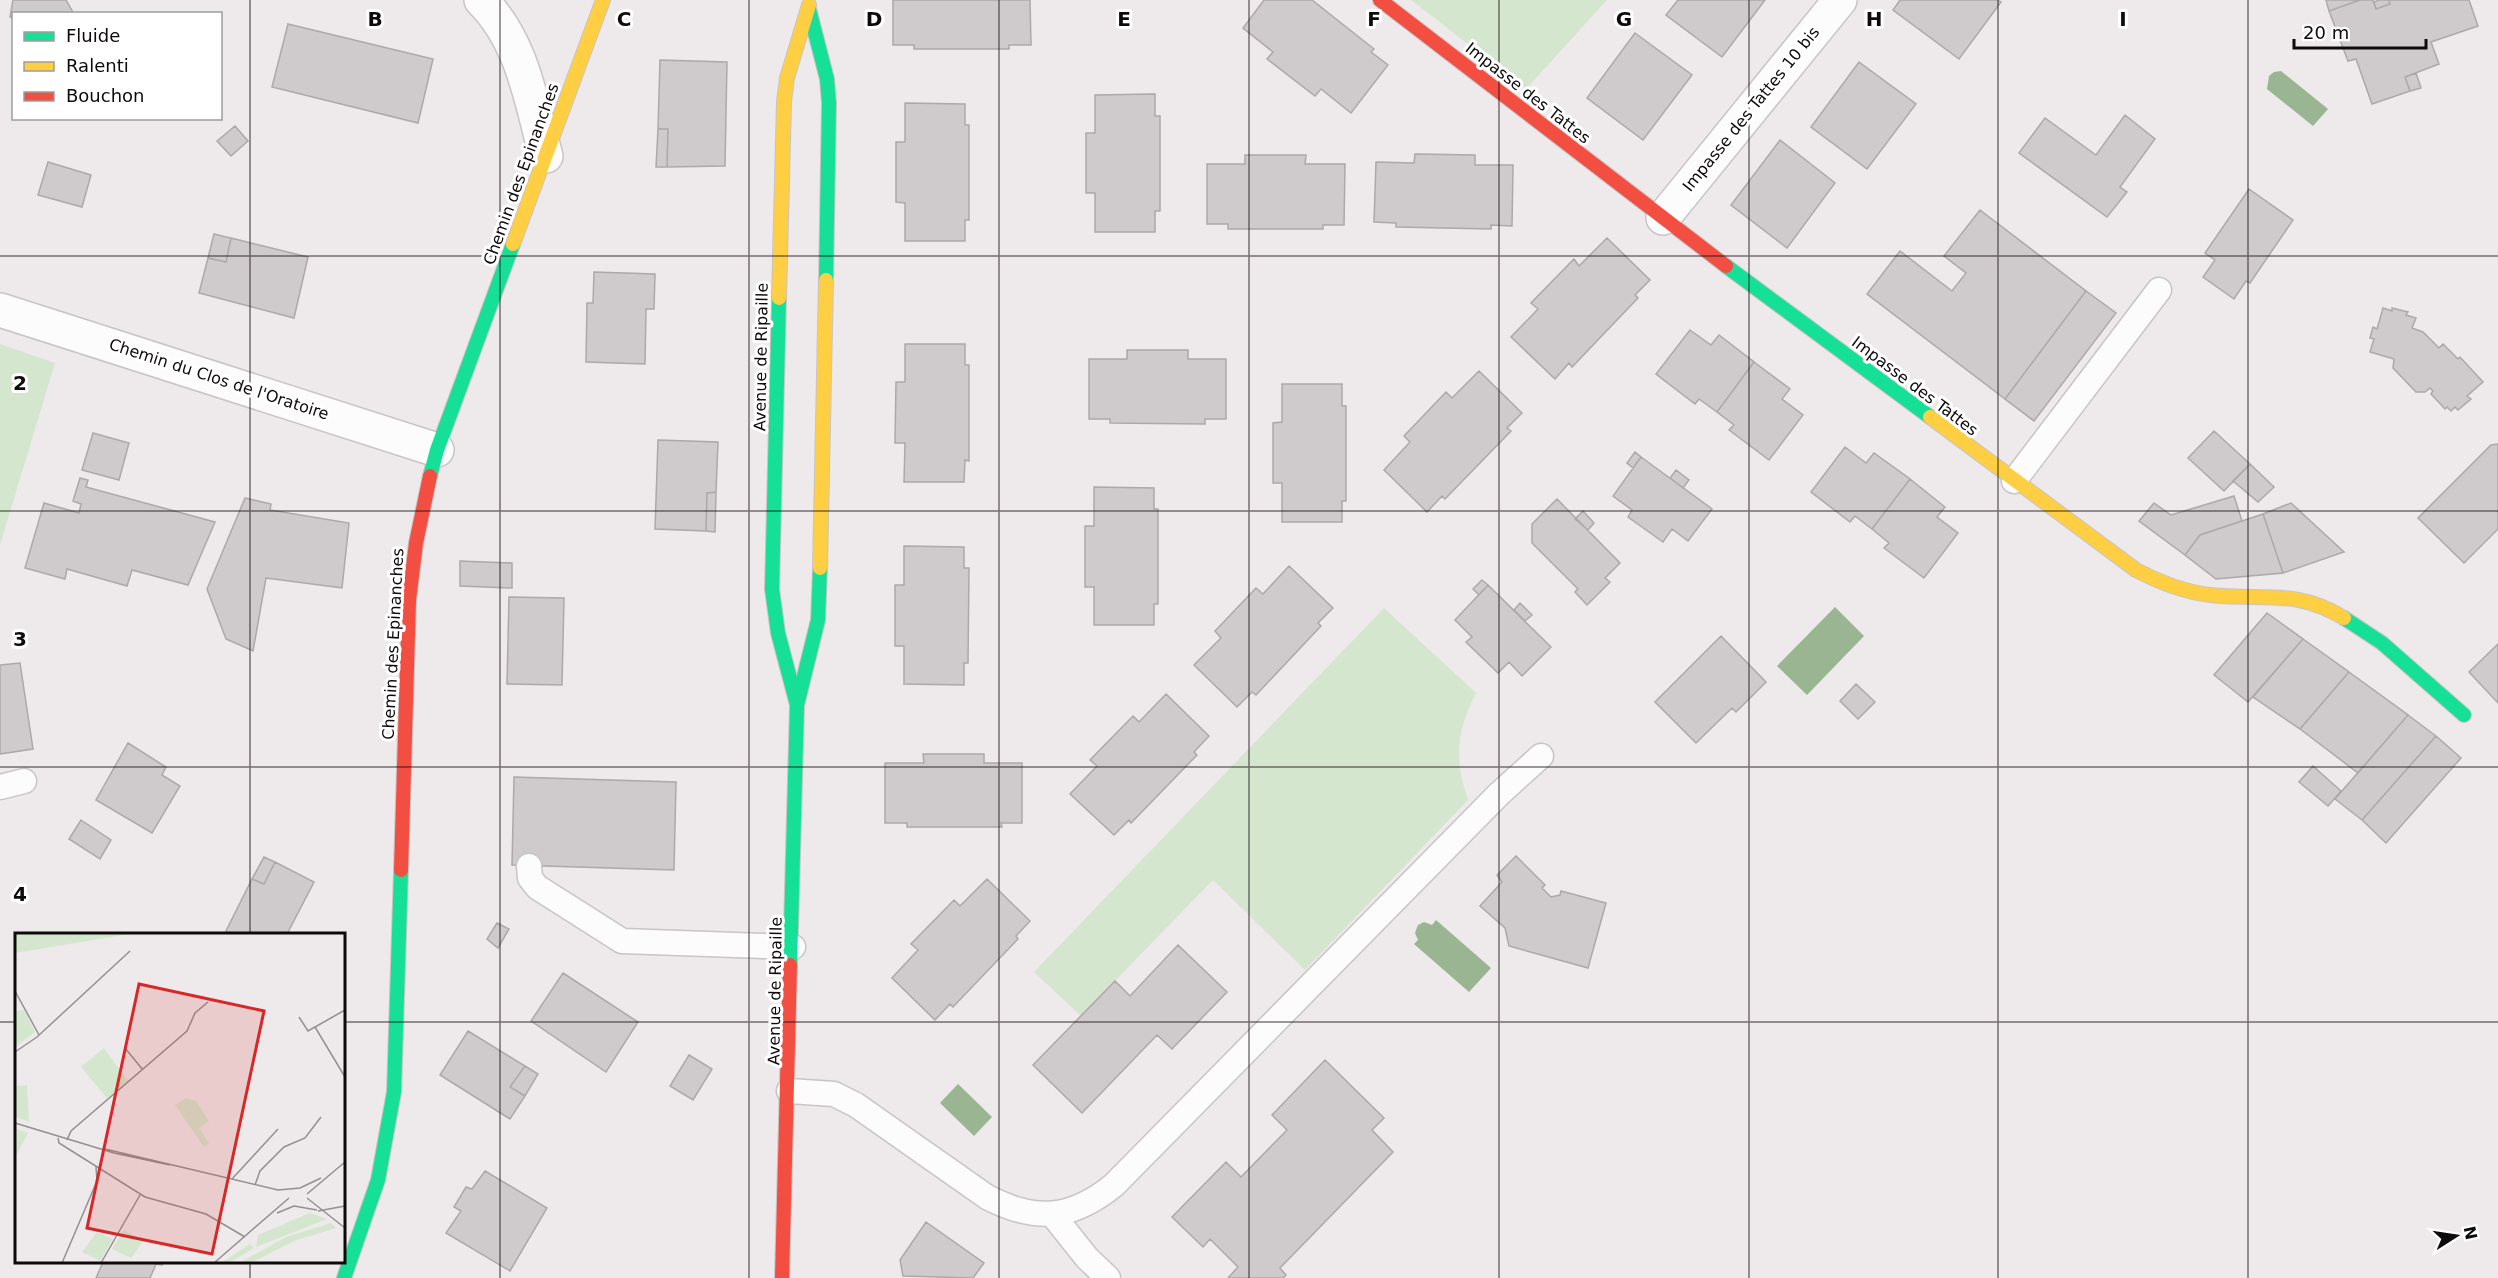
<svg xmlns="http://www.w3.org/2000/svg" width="2498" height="1278" font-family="'DejaVu Sans',sans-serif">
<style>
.green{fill:#d4e7ce}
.water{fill:#99b591}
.building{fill:#cfcacb;stroke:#ada8a9;stroke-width:1.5}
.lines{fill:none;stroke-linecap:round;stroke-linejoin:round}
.lane-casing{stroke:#c9c4c5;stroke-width:27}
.street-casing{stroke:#c9c4c5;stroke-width:36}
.fast-casing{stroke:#c9c4c5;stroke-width:16}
.slow-casing{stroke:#c9c4c5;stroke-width:16}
.jam-casing{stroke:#c9c4c5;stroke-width:16}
.lane{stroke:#fcfcfc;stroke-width:24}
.street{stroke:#fcfcfc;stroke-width:33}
.fast{stroke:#16e098;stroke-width:14}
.slow{stroke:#ffcf43;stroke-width:14}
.jam{stroke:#f24e42;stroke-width:14}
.grid{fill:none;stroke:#0e0a0b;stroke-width:1.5;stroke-opacity:0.55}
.labels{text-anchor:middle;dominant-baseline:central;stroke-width:6;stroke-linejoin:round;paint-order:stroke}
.street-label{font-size:16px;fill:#0e0a0b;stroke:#fff}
.inset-road{fill:none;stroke:#949091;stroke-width:1.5}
.view{fill:#d62828;fill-opacity:0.15;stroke:#d62828;stroke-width:3}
.inset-edge{fill:none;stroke:#0e0a0b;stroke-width:3}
.grid-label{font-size:20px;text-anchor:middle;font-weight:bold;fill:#0e0a0b;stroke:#fff;stroke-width:6;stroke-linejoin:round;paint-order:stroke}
</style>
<rect width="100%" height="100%" fill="#eee9ea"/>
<path class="green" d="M1411 0H1607L1526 89Z
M0 344 55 363 0 545Z
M1384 608 1476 693C1456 733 1454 759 1468 800L1305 970 1213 880 1081 1016 1034 972Z"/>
<path class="water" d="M2281 71 2328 109 2313 126 2267 89 2269 76 2274 72Z
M1835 607 1864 636 1807 695 1777 666Z
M1436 920 1491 968 1469 992 1414 944 1418 940 1415 933 1418 925 1424 922 1432 925Z
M958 1084 992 1117 974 1136 940 1103Z"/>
<path class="building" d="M13 0H66L74 14H14V18L10 17Z
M893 0H1030L1031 45H1009V49H914V45H893Z
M1264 0H1312L1374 49 1371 52 1388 65 1351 113 1321 89 1315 96 1267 59 1273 52 1243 28Z
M1678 0H1765L1722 57 1666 15Z
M1900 0H1997L2001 2 1959 59 1893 10Z
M2326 0H2360L2329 11Z
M2360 0H2373L2376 9 2390 4 2389 0H2469L2478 26 2431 42 2439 64 2405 77 2410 91 2372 104 2356 59 2348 61 2329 11Z
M2379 0H2389L2390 4 2376 9 2374 2Z
M288 24 433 59 418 123 272 87Z
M1635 33 1692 75 1643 140 1587 98Z
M660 60 727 62 725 166 667 167 668 129H658Z
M1859 62 1916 104 1867 169 1811 127Z
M2416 73 2421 88 2410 91 2405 77Z
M1155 94V116H1160V211H1155V232H1095V193H1086V133H1095V95Z
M905 103 965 104V125H969V220H965V241H905V203L896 202V142H905Z
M2125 115 2155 139 2120 187 2127 192 2107 217 2019 153 2045 118 2096 155Z
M235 126 248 141 231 156 217 141Z
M658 129H668L667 167H656Z
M1780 140 1835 183 1787 248 1731 205Z
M1415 154 1475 155V165H1513L1512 226 1491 225V229L1396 227V223L1374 222 1376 162 1414 163Z
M1245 155H1306L1305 164H1345L1344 225H1323V229H1228V224H1207V164H1245Z
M48 162 91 175 82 207 38 195Z
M2249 189 2293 220 2250 283 2246 281 2234 299 2203 277 2215 260 2205 253Z
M1980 210 2086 291 2005 399 1867 294 1900 251 1952 291 1966 273 1944 256Z
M214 234 231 238 226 262 208 258Z
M231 238 308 257 294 318 199 293 208 258 226 262Z
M1607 238 1650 280 1635 295 1638 298 1572 367 1569 363 1555 379 1511 337 1538 309 1531 303 1574 259 1579 266Z
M594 272 655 274 654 309H646L645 364 586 362 587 303H593Z
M2086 291 2116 313 2034 421 2005 399Z
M2383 308 2392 311V308L2408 312 2406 315 2416 318 2412 328 2423 332 2439 348 2443 344 2458 359 2460 357 2483 382 2467 396 2471 399 2458 410 2455 407 2451 411 2447 407 2445 409 2431 394 2433 391 2430 388 2425 392H2416L2393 368 2394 359 2370 352 2374 339 2370 338 2373 327 2377 329Z
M1690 330 1711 345 1719 335 1754 362 1717 412 1699 399 1695 404 1656 374Z
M905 344H965V365H969V461L965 460 964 482H904L905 443H895L896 382H905Z
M1127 350H1188V359H1226V419H1205V424L1110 423V419H1089V359H1127Z
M1754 362 1790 389 1782 399 1803 415 1769 460 1729 430 1734 425 1717 412Z
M1479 371 1522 413 1507 428 1511 431 1445 499 1442 496 1427 512 1384 470 1410 442 1404 436 1446 392 1452 398Z
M1282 384H1342V406H1346V501H1342V522H1282V483H1273V423L1282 422Z
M2214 431 2250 464 2224 491 2188 458Z
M93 433 129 443 119 480 82 470Z
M658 440 718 442 716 492 707 493 706 531 655 529Z
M2498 444V529L2464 563 2418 518 2491 445Z
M1845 447 1866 463 1874 453 1910 479 1872 529 1855 516 1850 522 1811 492Z
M1635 452 1641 457 1633 468 1627 463Z
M1641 457 1712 509 1688 541 1672 529 1663 542 1628 517 1632 510 1613 496Z
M2250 464 2274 487 2258 502 2233 481Z
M1676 470 1689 480 1683 488 1670 478Z
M80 478 88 480 86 487 215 522 188 585 132 570 127 586 67 569 65 579 25 568 44 503 79 513 81 504 73 501Z
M1910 479 1945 507 1937 517 1958 533 1924 578 1884 548 1889 543 1872 529Z
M1094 487 1154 488V509H1158V604H1154V625H1094V587H1085V526H1094Z
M716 492 715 532 706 531 707 493Z
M2234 496 2242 521 2200 535 2185 555 2139 521 2154 503 2171 515Z
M245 498 271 504 270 510 349 523 342 588 266 578 253 651 226 639 207 589Z
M1557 499 1620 563 1605 578 1610 582 1587 605 1575 592 1578 589 1532 543V524Z
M2291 503 2344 552 2283 573 2263 514Z
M1583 511 1594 523 1588 530 1575 519Z
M2263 514 2283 573 2216 579 2185 555 2200 535Z
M904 546 964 547V568H969L968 663H964V685L904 684V646H895V585H904Z
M460 561 512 563V588L460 586Z
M1289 566 1333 608 1318 623 1321 626 1256 695 1252 692 1237 707 1194 665 1221 638 1215 631 1256 588 1263 594Z
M1482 580 1488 585 1479 595 1473 589Z
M1488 585 1551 647 1522 676 1509 662 1498 673 1466 642 1472 637 1455 620Z
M509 597 564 598 562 685 507 684Z
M1520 603 1532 615 1525 621 1514 610Z
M2267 613 2303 639 2248 702 2214 675Z
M1721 636 1766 682 1736 712 1732 708 1696 743 1655 702Z
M2303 639 2349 672 2300 729 2253 697Z
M2498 644V703L2469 672Z
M20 663 33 749 0 754V665Z
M2349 672 2408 715 2358 773 2300 729Z
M1856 684 1875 702 1858 719 1840 701Z
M1166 694 1209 736 1194 752 1197 755 1131 823 1129 820 1114 835 1070 794 1097 766 1090 760 1133 716 1139 722Z
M2408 715 2436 736 2362 820 2335 799Z
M2436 736 2461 758 2386 843 2362 820Z
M128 743 166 767 162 775 180 786 152 833 96 800Z
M923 754H984V763H1022V823H1001L1002 827H907V823H885V763H924Z
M2313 766 2341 791 2328 806 2299 782Z
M514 777 676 782 674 870 512 865Z
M81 820 111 840 100 859 69 839Z
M1516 856 1545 885 1542 888 1551 897 1560 895 1561 891 1606 903 1588 968 1509 946 1505 928 1480 906 1502 882 1497 875Z
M264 857 275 862 264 884 252 879Z
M275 862 314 882 287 934H232L226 931 252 879 264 884Z
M987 879 1030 921 1016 936 1018 939 953 1007 950 1004 935 1020 892 978 918 950 911 944 954 900 960 906Z
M497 923 509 929 498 948 487 939Z
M1178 945 1227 992 1172 1049 1157 1035 1082 1113 1033 1065 1115 981 1130 996Z
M563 973 638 1022 606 1072 531 1021Z
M468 1031 525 1066 510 1087 525 1096 510 1119 440 1075Z
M689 1055 712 1069 693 1100 670 1086Z
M1325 1060 1384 1118 1372 1130 1393 1152 1280 1268 1286 1275 1283 1278H1228L1238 1267 1210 1239 1203 1247 1172 1217 1226 1162 1241 1177 1287 1130 1272 1115Z
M525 1066 538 1074 525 1096 510 1087Z
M485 1171 547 1208 510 1271 446 1233 461 1211 454 1207 466 1187 472 1189Z
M926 1222 984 1263 973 1278 903 1276 900 1260Z
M103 1262H164L162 1265 156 1264 150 1278H96Z"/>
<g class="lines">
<defs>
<path id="lane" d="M2014 481 2159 290
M0 787 24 781
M529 866 530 878 537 887 622 941 793 947
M789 1091 834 1094 856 1105 987 1197C1035 1222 1071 1220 1114 1185L1499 794 1541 756
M1052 1214 1087 1258 1108 1278"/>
<path id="street" d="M481 0C523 42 531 101 546 156
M1663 218 1840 0
M0 310 437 450"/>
<path id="fast" d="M809 9 827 79 829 103 826 280
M1726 266 1930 417
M779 298 772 589 778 633 797 705
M430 476 437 450 513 244
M2344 618 2382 643 2464 715
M790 965 797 705 818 620 820 568
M344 1278 378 1180 394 1092 401 870"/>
<path id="slow" d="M513 244 603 0
M779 298 784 102 787 78 809 5
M1930 417 2136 570C2159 582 2183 592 2210 595 2262 601 2294 588 2344 618
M820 568 826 280"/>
<path id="jam" d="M1380 0 1726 266
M401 870 409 600 416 543 430 476
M782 1278 790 965"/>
</defs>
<use href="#lane" class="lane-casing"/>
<use href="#street" class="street-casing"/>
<use href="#fast" class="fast-casing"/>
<use href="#slow" class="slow-casing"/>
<use href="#jam" class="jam-casing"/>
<use href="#lane" class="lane"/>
<use href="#street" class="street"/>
<use href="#fast" class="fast"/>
<use href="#slow" class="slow"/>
<use href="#jam" class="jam"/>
</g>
<path class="grid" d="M250 0V934M500 0V1278M749 0V1278M999 0V1278M1249 0V1278M1499 0V1278M1749 0V1278M1998 0V1278M2248 0V1278M0 256H2498M0 511H2498M0 767H2498M0 1022H16M344 1022H2498M250 1262V1278"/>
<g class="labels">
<g class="street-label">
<text transform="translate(1528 93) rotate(38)">Impasse des Tattes</text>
<text transform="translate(1751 109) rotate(-51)">Impasse des Tattes 10 bis</text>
<text transform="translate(521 174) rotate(-70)">Chemin des Epinanches</text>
<text transform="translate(761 357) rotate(-89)">Avenue de Ripaille</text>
<text transform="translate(219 379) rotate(18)">Chemin du Clos de l'Oratoire</text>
<text transform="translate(1915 386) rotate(37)">Impasse des Tattes</text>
<text transform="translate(393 644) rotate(-87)">Chemin des Epinanches</text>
<text transform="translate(775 991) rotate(-89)">Avenue de Ripaille</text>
</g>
</g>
<g transform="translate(15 933)">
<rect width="330" height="330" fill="#eee9ea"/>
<path d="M0 0H120L0 20ZM9 77 20 99 0 114V78ZM89 115 113 148 92 165 66 134ZM12 152 14 189 1 184 0 153ZM171 165 181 168 194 188 184 195 194 210 189 214 160 172ZM1 196 13 200 0 225V197ZM295 280 312 286 241 314 243 302ZM316 290 321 295 279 308 236 330H224L271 304ZM109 297 128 308 116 325 97 316ZM82 299 98 306 85 328 67 319ZM235 311 239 315 214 330H206Z" fill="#d4e7ce"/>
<path class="inset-road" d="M0 58 24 102M330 77 300 94 330 144M284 84 293 98 300 94M110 115 128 137M0 119 22 104 115 18M0 190 99 220 155 232M43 205 44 210 130 264 191 281 230 304M52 207 56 198 172 98 180 80 193 69M90 216 263 257 285 255 306 245M217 246 263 196M240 252 245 238 269 214 290 205 306 184M292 261 330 229M292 265 330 295M303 278 330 273M262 280 279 273 302 277M47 330 82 248 81 234M86 330 125 262M199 330 274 265"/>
<path class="view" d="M124 51 249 78 197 321 72 295Z"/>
<rect width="330" height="330" class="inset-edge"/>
</g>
<g class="grid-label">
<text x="375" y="26">B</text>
<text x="624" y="26">C</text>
<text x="874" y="26">D</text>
<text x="1124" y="26">E</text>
<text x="1374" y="26">F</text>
<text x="1624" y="26">G</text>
<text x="1874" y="26">H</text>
<text x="2123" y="26">I</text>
<text x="20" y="390">2</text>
<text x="20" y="646">3</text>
<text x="20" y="901">4</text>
</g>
<rect x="12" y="12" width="210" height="108" fill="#ffffff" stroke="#9f9d9d" stroke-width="1.5"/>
<rect x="24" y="32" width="30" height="9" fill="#16e098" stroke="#9f9d9d" stroke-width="1.5"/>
<text x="66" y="42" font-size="18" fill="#0e0a0b">Fluide</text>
<rect x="24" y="62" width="30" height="9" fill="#ffcf43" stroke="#9f9d9d" stroke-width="1.5"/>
<text x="66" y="72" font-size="18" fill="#0e0a0b">Ralenti</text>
<rect x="24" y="92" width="30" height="9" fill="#f24e42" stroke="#9f9d9d" stroke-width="1.5"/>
<text x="66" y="102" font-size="18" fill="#0e0a0b">Bouchon</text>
<g transform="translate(2456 1236) rotate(78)" stroke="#ffffff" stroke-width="4.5" paint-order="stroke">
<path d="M0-4.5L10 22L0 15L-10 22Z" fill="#0e0a0b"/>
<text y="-9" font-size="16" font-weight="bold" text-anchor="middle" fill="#0e0a0b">N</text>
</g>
<path d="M2294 39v9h132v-9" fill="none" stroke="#0e0a0b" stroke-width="3"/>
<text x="2303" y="39" font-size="18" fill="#0e0a0b" stroke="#ffffff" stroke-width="4.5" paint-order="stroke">20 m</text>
</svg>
